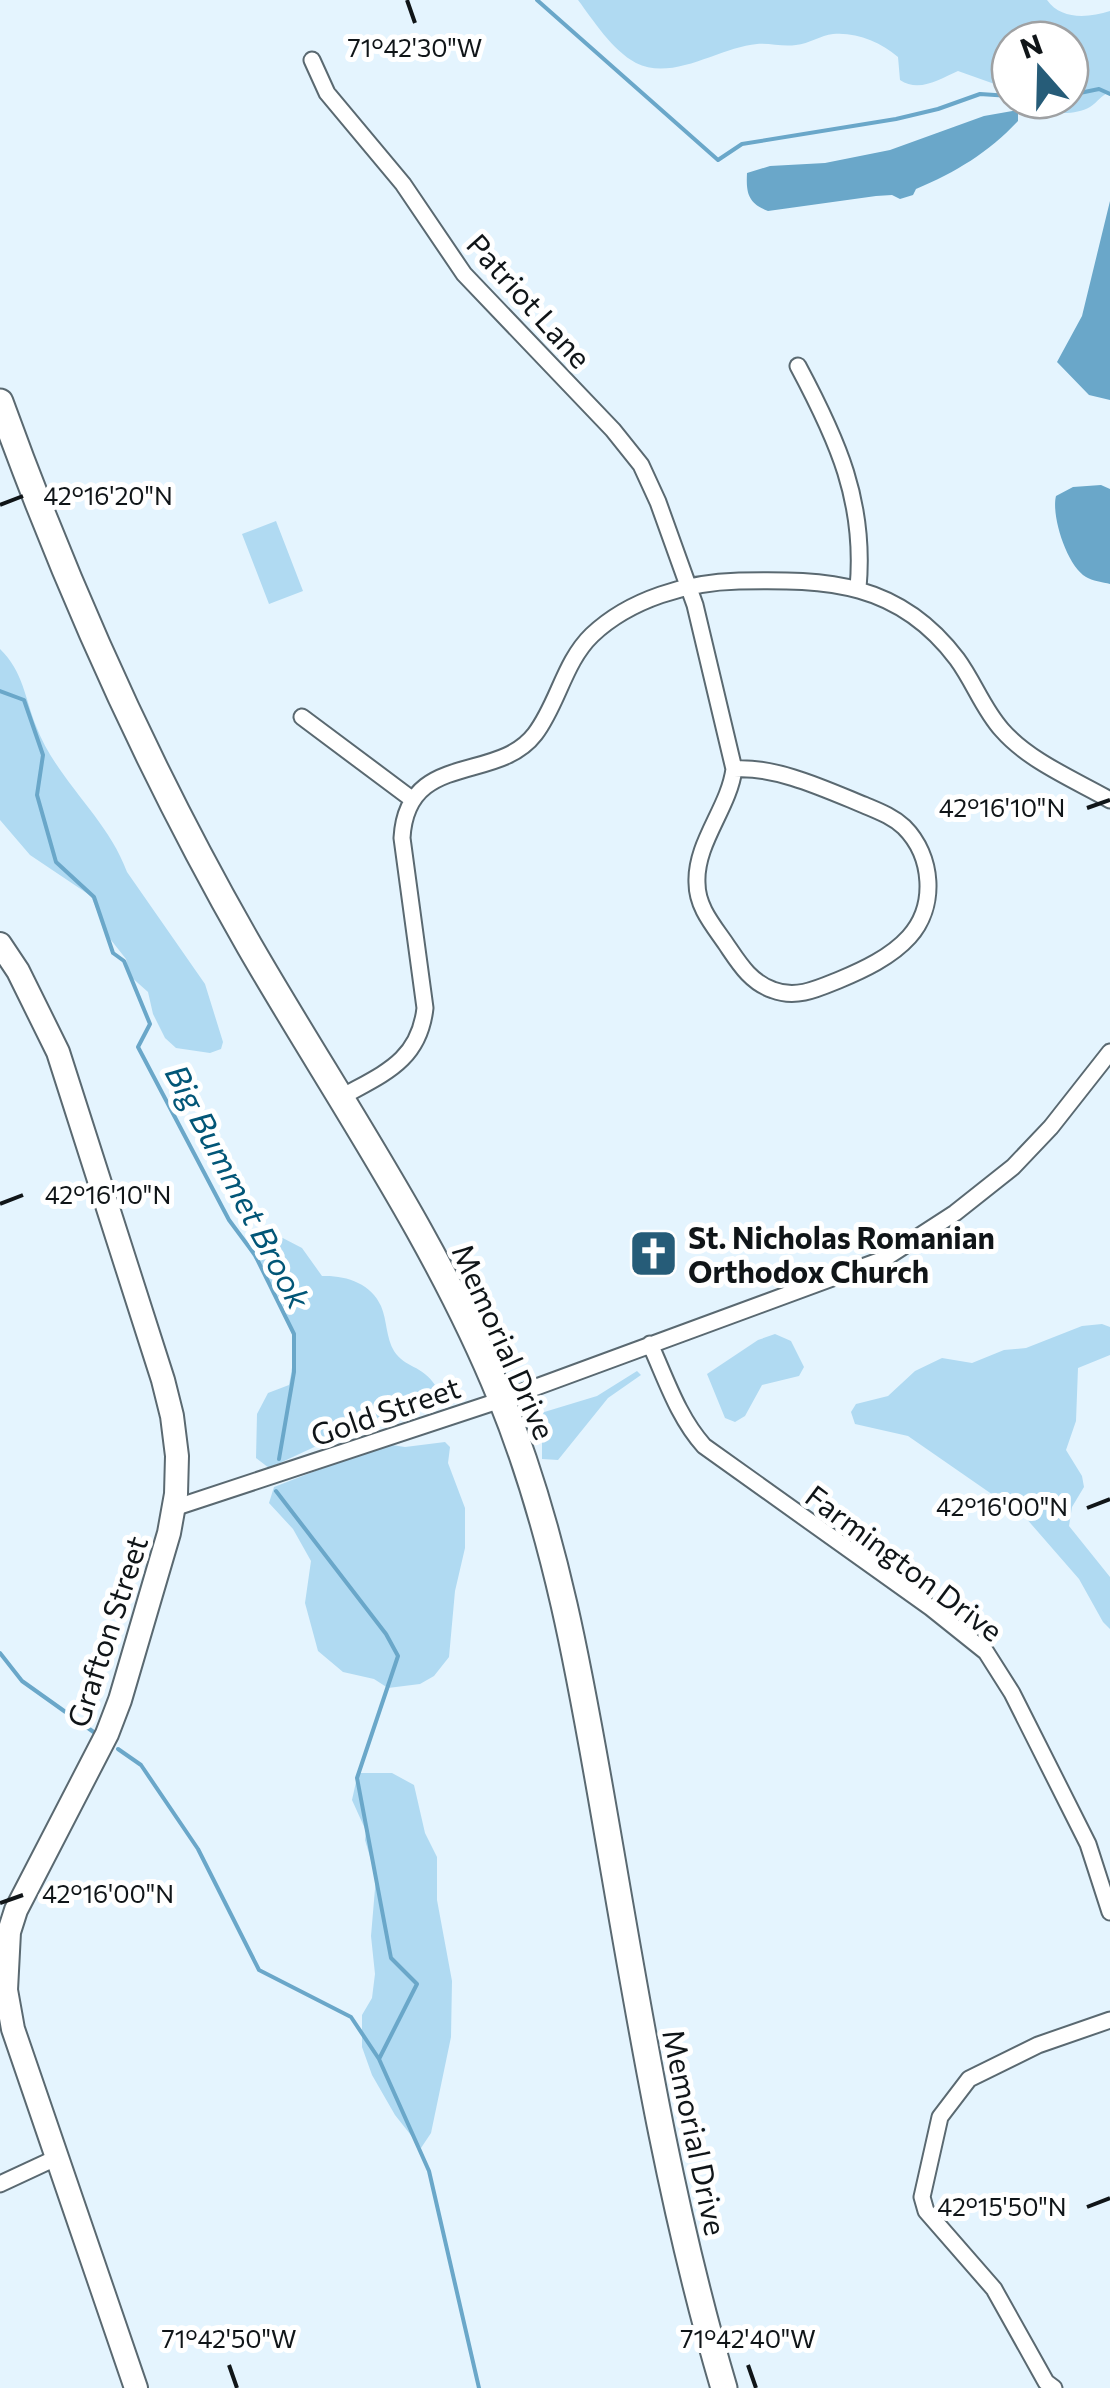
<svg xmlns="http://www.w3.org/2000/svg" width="1110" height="2388" font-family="Commissioner,sans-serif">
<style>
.green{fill:#b0daf2}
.water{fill:#6aa7c9}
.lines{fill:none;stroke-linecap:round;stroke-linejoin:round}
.stream{stroke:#6aa7c9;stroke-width:4}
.street-casing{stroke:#5a6971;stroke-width:19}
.secondary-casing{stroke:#5a6971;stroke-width:26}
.primary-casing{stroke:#5a6971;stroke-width:29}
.street{stroke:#fff;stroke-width:15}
.secondary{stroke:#fff;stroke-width:22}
.primary{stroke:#fff;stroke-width:25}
.ticks{fill:none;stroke:#101518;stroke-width:4}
.labels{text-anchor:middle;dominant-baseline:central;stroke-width:10;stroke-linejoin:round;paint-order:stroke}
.street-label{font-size:30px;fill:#101518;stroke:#fff}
.poi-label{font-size:30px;font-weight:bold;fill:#101518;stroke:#fff;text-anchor:start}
.water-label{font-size:32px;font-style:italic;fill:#025677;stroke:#fff}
.ticks-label{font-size:25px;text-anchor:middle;fill:#101518;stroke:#fff;stroke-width:10;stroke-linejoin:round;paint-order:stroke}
</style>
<rect width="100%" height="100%" fill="#e4f4fe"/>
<path class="green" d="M578 0H1047C1061 20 1088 18 1110 11V92C1101 95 1098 102 1090 107 1069 119 1033 111 1014 100H1070V40H1010V96L1003 87 958 71C940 79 919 93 900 80L898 57C880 42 857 32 833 34 821 35 809 44 796 45 783 47 770 43 757 44 720 47 673 82 636 63 612 50 593 20 578 0Z
M276 521 303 591 269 604 242 534Z
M0 649C23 671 25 698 36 726 57 781 107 817 127 872L205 984 223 1042 221 1049 210 1053 176 1048 165 1038 153 1014 148 992 130 976 126 959 107 935 91 896 30 855 0 820Z
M275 1234 302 1248 322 1276C345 1275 371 1283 381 1306 387 1320 386 1338 394 1351 405 1368 422 1365 435 1385L431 1393 269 1468 256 1458 257 1414 268 1393 289 1385C303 1320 280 1299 247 1247L260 1238Z
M1102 1324 1110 1327V1355L1078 1368 1076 1421 1066 1450 1082 1476 1084 1487 1072 1507 1069 1526 1110 1577V1629L1103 1622 1079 1579 1025 1517 908 1436 855 1424 851 1412 856 1404 888 1396 915 1371 942 1358 972 1363 1004 1350 1026 1348 1082 1326Z
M775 1334 791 1341 804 1367 799 1376 762 1385 745 1416 735 1422 725 1418 707 1374 758 1340Z
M637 1371 641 1375 608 1398 558 1460 542 1459V1433L538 1420 541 1413 597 1396Z
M445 1442 450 1447 448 1463 465 1508V1548L455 1591 449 1657 434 1676 420 1684 388 1688 374 1679 343 1672 318 1651 305 1603 311 1561 293 1529 269 1503 274 1487 385 1444 405 1447Z
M358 1773H392L414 1785 425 1833 437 1857V1900L452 1981 451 2037 431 2133 421 2148 395 2115 372 2075 362 2047V2015L372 1998 375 1974 371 1936 376 1877 365 1840 366 1831 352 1800Z"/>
<path class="water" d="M1018 110V121C988 153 956 172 916 189L913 195 900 199 892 195 876 196 768 211C748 203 746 193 747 173L770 166 825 163 890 150 984 116Z
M1110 201V400L1089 395 1057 362 1082 316Z
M1101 485 1110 489V584C1103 582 1092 581 1086 577 1067 566 1051 516 1056 496L1073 487Z"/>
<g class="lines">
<path class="stream" d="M537 0 718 160 742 144 896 119 938 109 980 94 1010 96
M1070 95 1099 89 1110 94
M1021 100 1040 107 1058 100
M0 691 24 700 43 755 37 795 56 862 94 897 113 953 124 961 150 1024 138 1047 229 1220 255 1255 294 1334V1372L279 1459
M276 1491 386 1634 398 1656 357 1778 391 1958 417 1984 379 2059 429 2171 479 2388
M0 1653 22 1681 95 1733
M118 1749 141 1765 198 1849 259 1970 351 2017 379 2059"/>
<defs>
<path id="street" d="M312 60 327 93 403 184 464 274 613 430 641 465 658 502 695 605 734 769C729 808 695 843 697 883 697 907 713 925 726 944 739 963 750 982 773 990 796 999 817 989 839 980 863 970 891 957 909 937 937 906 933 856 904 827 892 816 878 811 864 805 825 789 776 766 734 769
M798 366C837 439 866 502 858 588
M302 717 413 800
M340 1098C382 1074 419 1062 425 1008L402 838C407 750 497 784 535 734 558 704 564 662 592 635 630 599 688 582 739 581 828 579 899 582 957 659 974 682 983 709 1002 730 1029 761 1075 780 1110 800
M650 1344C666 1379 678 1417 704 1446L931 1608 986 1652 1012 1693 1088 1844 1110 1912
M174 1508 501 1400 884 1259 955 1213 1013 1167 1051 1127 1110 1052
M0 2184 58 2157
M1054 2388 1046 2382 994 2289 926 2211 922 2197 940 2117 969 2079 1038 2045 1110 2020"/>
<path id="secondary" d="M0 944 18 971 58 1052 163 1380 172 1416 177 1456 176 1494 169 1533 120 1700 107 1734 16 1910 9 1932 6 1990 13 2029 136 2388"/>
<path id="primary" d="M0 402C68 590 150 773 250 947 335 1094 435 1237 500 1396 560 1543 584 1698 611 1853 642 2033 672 2213 724 2388"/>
</defs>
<use href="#street" class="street-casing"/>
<use href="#secondary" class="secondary-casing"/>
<use href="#primary" class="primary-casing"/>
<use href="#street" class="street"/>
<use href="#secondary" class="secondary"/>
<use href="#primary" class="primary"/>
</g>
<path class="ticks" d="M407 0 415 23M0 505 23 496M1087 808 1110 800M0 1204 23 1195M1087 1508 1110 1499M0 1903 23 1895M1087 2207 1110 2198M229 2365 237 2388M748 2365 756 2388"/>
<defs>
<symbol id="church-square" viewBox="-11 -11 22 22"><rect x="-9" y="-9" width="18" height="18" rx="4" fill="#265c78" stroke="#fff"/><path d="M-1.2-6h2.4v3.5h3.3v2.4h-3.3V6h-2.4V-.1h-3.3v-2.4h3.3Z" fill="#fff"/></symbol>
</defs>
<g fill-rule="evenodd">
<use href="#church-square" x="626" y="1226" width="55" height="55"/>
</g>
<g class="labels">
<g class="street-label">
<text transform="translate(530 300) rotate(48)">Patriot Lane</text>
<text transform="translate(505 1341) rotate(66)">Memorial Drive</text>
<text transform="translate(385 1410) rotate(-19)">Gold Street</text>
<text transform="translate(905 1562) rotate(37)">Farmington Drive</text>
<text transform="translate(106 1631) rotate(-72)">Grafton Street</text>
<text transform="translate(696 2132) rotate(78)">Memorial Drive</text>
</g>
<g class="poi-label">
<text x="688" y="1236">St. Nicholas Romanian<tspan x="688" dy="34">Orthodox Church</tspan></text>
</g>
<g class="water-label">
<text transform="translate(239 1186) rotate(62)">Big Bummet Brook</text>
</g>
</g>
<g class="ticks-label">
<text x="415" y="57">71°42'30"W</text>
<text x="108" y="505">42°16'20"N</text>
<text x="1002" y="817">42°16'10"N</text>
<text x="108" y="1204">42°16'10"N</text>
<text x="1002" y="1516">42°16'00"N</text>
<text x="108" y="1903">42°16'00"N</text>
<text x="1002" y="2216">42°15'50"N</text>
<text x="229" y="2348">71°42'50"W</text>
<text x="748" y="2348">71°42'40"W</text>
</g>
<g transform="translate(1040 70) rotate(340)"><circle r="48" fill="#ffffff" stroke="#9fa1a3" stroke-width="2.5"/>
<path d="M0-8L18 38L0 25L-18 38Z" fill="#265c78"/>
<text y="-15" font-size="28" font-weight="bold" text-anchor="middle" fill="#101518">N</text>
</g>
</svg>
